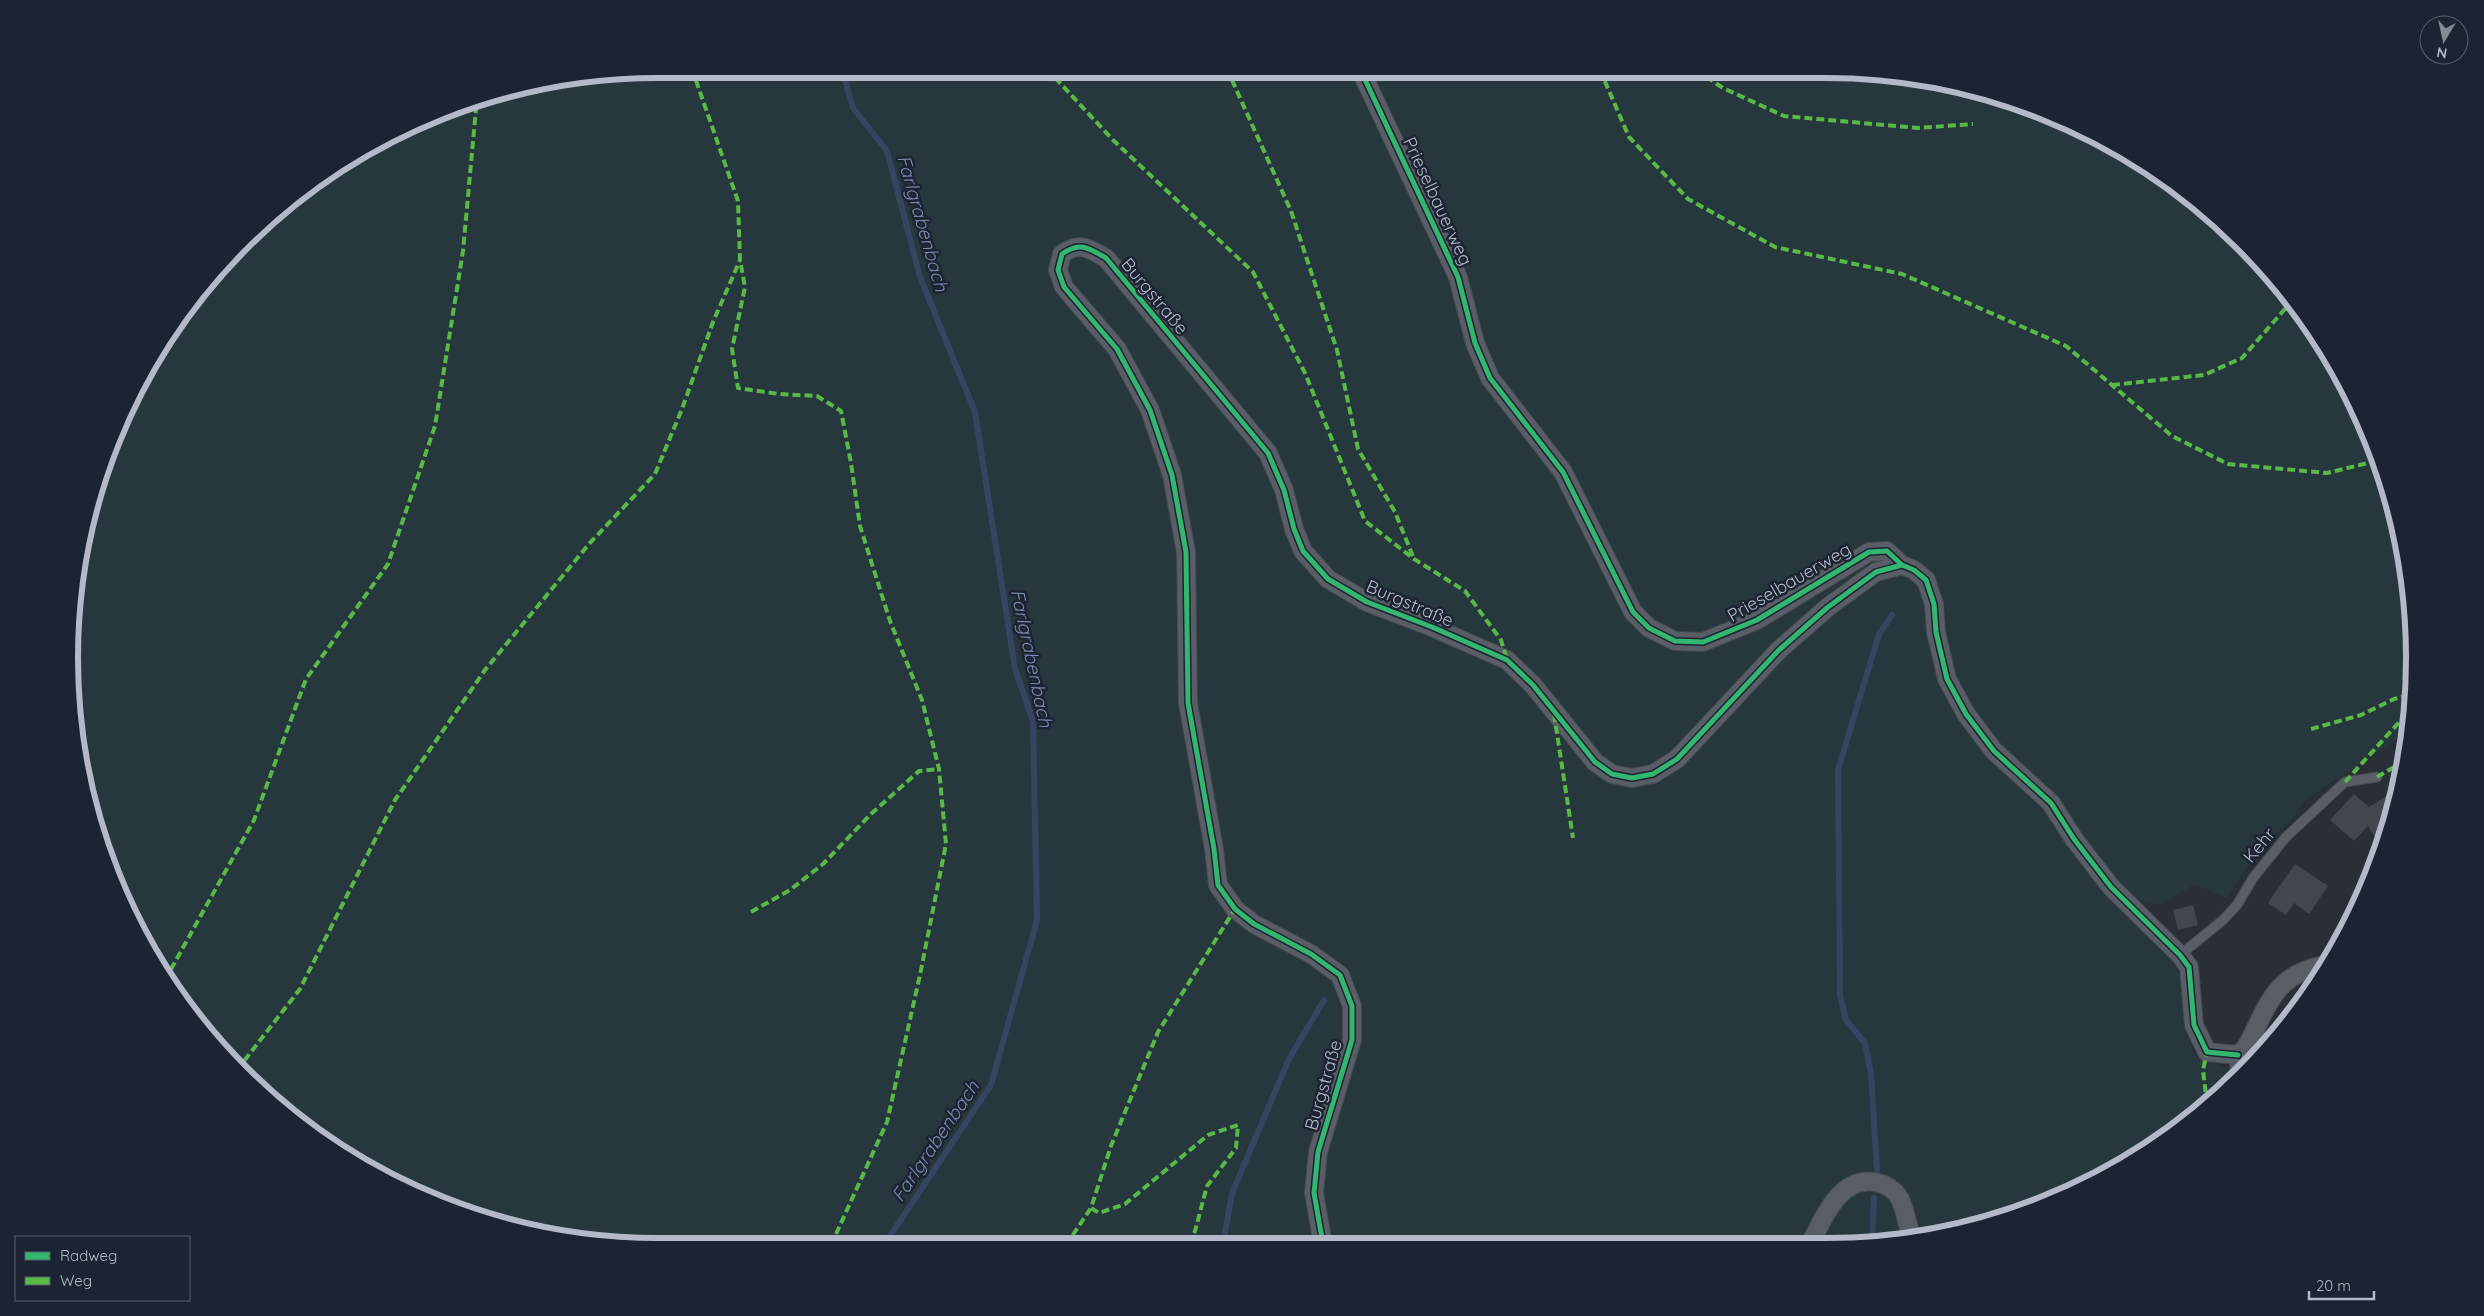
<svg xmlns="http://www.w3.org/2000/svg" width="2484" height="1316" font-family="Quicksand,sans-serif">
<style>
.green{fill:#26383d}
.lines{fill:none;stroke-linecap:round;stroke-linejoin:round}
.stream{stroke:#354460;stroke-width:6}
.building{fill:#42464e}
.lane-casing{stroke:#454950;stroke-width:11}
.street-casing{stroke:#454950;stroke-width:20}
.lane{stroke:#595d65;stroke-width:9}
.street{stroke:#595d65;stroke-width:18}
.quiet{stroke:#58b947;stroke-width:4;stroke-dasharray:8 4;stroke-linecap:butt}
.cycleway-casing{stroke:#1c2332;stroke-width:8}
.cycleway{stroke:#33b770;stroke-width:5}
.labels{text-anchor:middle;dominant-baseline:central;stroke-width:5;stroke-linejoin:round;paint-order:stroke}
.street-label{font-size:18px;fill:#b3b9c8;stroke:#1c2332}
.water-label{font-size:19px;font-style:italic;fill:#7a8db1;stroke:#1c2332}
.rim{fill:none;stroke:#b3b9c8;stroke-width:6}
</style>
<rect width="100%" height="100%" fill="#292e37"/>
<path class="green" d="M658 69 1864 70 1979 89 2087 130 2185 191 2269 270 2336 364 2384 469 2410 581 2414 697 2408 732 2306 800 2294 816 2260 849 2226 898 2195 884 2161 905 2139 902 2115 878 2057 798 2013 759 1974 714 1953 677 1936 586 1867 546 1835 562 1781 597 1703 636 1679 633 1652 623 1651 641 1673 650 1698 649 1743 637 1855 569 1873 562H1884L1913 580 1925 598 1931 647 1943 687 1964 728 2002 772 2051 818 2073 855 2108 898 2166 951 2182 979 2193 1055 2233 1071 2234 1079 2184 1126 2051 1203 1903 1242 620 1246 506 1227 397 1186 300 1126 241 1074 168 986 129 918 89 811 70 697V619L89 506 114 432 168 331 215 269 299 191 364 148 468 100 543 80Z"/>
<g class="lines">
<path class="stream" d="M842 69 853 108 887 151 920 277 975 412 1015 669 1033 721 1037 920 991 1085 884 1245
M1877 1170 1871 1074 1865 1043 1846 1020 1840 995 1838 770 1879 634 1892 615
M1872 1242 1874 1198
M1223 1244 1232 1193 1289 1059 1324 1000"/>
</g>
<path class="building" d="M2399 788 2395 811 2381 847 2368 826 2354 841 2330 820 2354 794 2369 807Z
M2295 864 2328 886 2309 914 2294 903 2286 915 2268 903Z
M2193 905 2198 925 2178 930 2173 910Z"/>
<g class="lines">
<defs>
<path id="lane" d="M2180 955 2223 920 2237 905 2253 878 2286 837 2345 782 2377 777"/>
<path id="street" d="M1360 69 1458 277 1475 343 1490 378 1563 472 1633 612 1649 628 1675 641 1703 642 1757 620 1869 552 1887 551 1902 565 1914 570 1926 580 1934 604 1936 632 1947 679 1966 714 1994 751 2051 803 2074 839 2111 887 2180 955 2189 967 2194 1025 2207 1052 2238 1055
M2238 1055C2247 1048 2250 1040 2255 1030 2272 994 2283 973 2324 965
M2238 1055 2240 1073
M1811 1242C1824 1217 1840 1176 1875 1182 1885 1184 1895 1190 1900 1199 1906 1212 1908 1227 1912 1240
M1323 1244 1314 1193 1318 1152 1352 1040V1006L1340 975 1311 954 1254 924 1235 909 1218 885 1214 849 1188 703 1186 552 1172 475 1150 410 1117 349 1064 287 1058 270 1062 254C1080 241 1088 248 1106 258L1268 453 1284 490 1294 529 1303 551 1328 579 1367 602 1432 627 1507 660 1533 685 1595 762 1612 774 1632 778 1653 774 1677 759 1779 650 1828 607 1876 572 1902 565"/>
</defs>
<use href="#lane" class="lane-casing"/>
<use href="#street" class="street-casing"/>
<use href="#lane" class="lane"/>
<use href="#street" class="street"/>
<path class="quiet" d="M692 69 738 201 740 260 745 287 732 349 738 388 779 394 817 396 841 411 851 463 860 526 890 621 922 700 939 769 946 844 920 975 887 1122 831 1245
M1047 69 1113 140 1253 272 1305 373 1365 521 1414 559 1465 591 1501 640 1507 660
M1227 69 1291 211 1337 350 1358 449 1395 512 1414 559
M1600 70 1629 137 1688 199 1775 247 1902 274 2066 346 2172 436 2228 464 2327 473 2380 460
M1696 70 1723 88 1784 116 1918 128 1973 124
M2112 385 2204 375 2242 358 2292 301
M1554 714 1573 838
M2311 729 2361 715 2394 699 2414 694
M2377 777 2403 762
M2345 782 2412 708
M751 912 790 890 823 864 871 814 919 771 939 769
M165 980 254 820 306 679 388 564 435 426 463 251 477 98
M237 1070 300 989 395 800 485 670 589 544 655 474 682 409 713 322 740 260
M2207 1104 2203 1070 2207 1052
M1189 1244 1195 1231 1207 1186 1236 1148 1238 1125 1208 1135 1125 1204 1099 1213 1091 1208 1111 1146 1158 1032 1235 909
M1066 1245 1091 1208"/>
<defs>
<path id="cycleway" d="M1360 69 1458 277 1475 343 1490 378 1563 472 1633 612 1649 628 1675 641 1703 642 1757 620 1869 552 1887 551 1902 565 1914 570 1926 580 1934 604 1936 632 1947 679 1966 714 1994 751 2051 803 2074 839 2111 887 2180 955 2189 967 2194 1025 2207 1052 2238 1055
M1323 1244 1314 1193 1318 1152 1352 1040V1006L1340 975 1311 954 1254 924 1235 909 1218 885 1214 849 1188 703 1186 552 1172 475 1150 410 1117 349 1064 287 1058 270 1062 254C1080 241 1088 248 1106 258L1268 453 1284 490 1294 529 1303 551 1328 579 1367 602 1432 627 1507 660 1533 685 1595 762 1612 774 1632 778 1653 774 1677 759 1779 650 1828 607 1876 572 1902 565"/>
</defs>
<use href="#cycleway" class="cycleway-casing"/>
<use href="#cycleway" class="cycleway"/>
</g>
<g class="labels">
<g class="street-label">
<text transform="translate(1438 201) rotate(65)">Prieselbauerweg</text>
<text transform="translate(1155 296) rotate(50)">Burgstraße</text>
<text transform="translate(1789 582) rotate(-30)">Prieselbauerweg</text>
<text transform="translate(1410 603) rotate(23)">Burgstraße</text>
<text transform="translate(2259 845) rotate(-50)">Kehr</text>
<text transform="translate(1323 1085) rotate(-74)">Burgstraße</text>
</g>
<g class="water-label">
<text transform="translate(923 223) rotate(74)">Farlgrabenbach</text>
<text transform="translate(1032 658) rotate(78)">Farlgrabenbach</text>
<text transform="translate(935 1141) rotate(-56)">Farlgrabenbach</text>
</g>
</g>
<path d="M0 0H2484V1316H0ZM658 78H1826A580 580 0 0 1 2406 658V658A580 580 0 0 1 1826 1238H658A580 580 0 0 1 78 658V658A580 580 0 0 1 658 78Z" fill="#1c2332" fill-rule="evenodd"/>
<path class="rim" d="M658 78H1826A580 580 0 0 1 2406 658V658A580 580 0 0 1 1826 1238H658A580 580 0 0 1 78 658V658A580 580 0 0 1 658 78Z"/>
<rect x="15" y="1236" width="175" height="65" fill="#1c2332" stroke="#585f6e"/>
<rect x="25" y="1252" width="25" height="8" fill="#33b770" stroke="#585f6e"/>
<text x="60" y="1261" font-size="15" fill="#b3b9c8">Radweg</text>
<rect x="25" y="1277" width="25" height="8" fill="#58b947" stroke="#585f6e"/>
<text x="60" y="1286" font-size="15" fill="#b3b9c8">Weg</text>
<g transform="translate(2444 40) rotate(189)"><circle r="24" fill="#1c2332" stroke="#585f6e"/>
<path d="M0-4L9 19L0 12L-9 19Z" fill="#838895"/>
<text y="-8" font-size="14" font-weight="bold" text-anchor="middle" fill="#b3b9c8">N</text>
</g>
<path d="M2309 1291v8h65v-8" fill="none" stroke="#b3b9c8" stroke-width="2.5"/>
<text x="2316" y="1291" font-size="15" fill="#b3b9c8" stroke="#1c2332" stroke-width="4" paint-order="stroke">20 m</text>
</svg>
